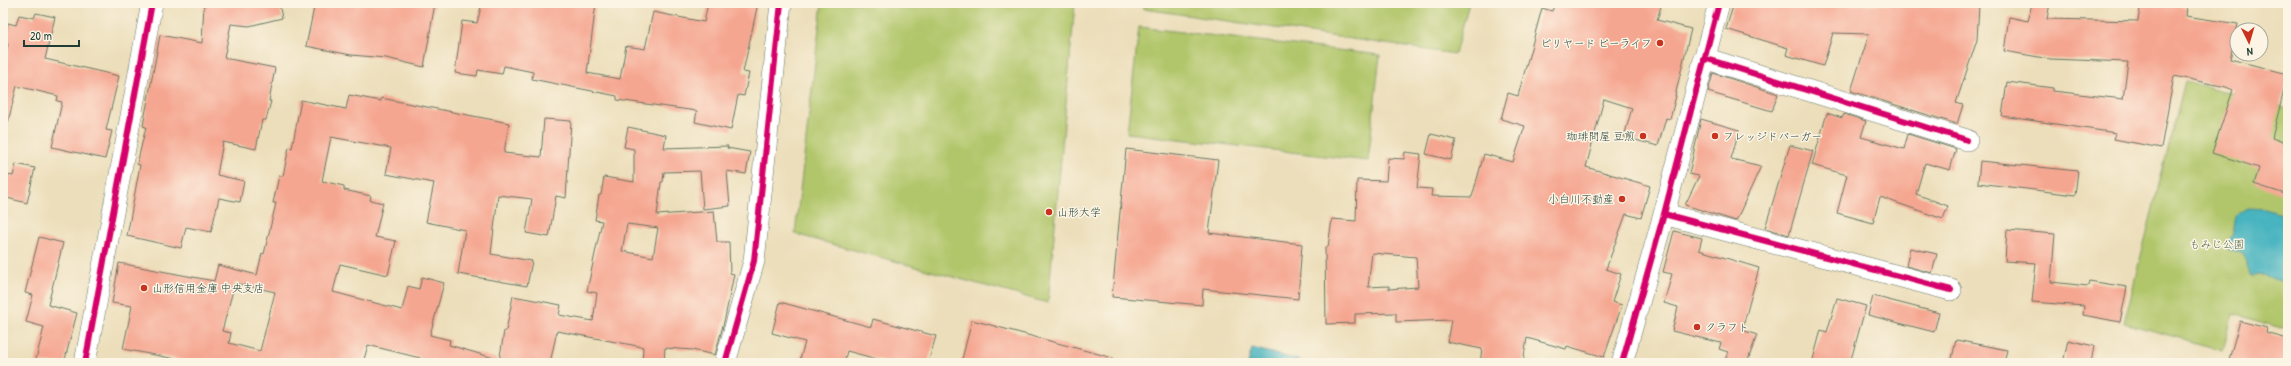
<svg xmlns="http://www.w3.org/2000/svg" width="2291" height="366" font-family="'Patrick Hand','Klee One',sans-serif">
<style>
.green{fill:#b1c66a;stroke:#68824f}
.water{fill:#46b4c0;stroke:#32787a}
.building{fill:#f5a690;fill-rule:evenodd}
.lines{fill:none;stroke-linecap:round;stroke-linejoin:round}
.street-casing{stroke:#677563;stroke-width:22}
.street{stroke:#fff;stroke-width:21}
.cycleway-casing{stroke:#fcf5e5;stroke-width:8}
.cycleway{stroke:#d6006c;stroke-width:6}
.poi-dot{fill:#c8321e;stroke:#fcf5e5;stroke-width:1.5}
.labels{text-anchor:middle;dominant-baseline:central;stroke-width:3;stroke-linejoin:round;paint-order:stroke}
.poi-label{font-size:11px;fill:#1f3d34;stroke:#fcf5e5;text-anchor:start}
.park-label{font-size:11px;fill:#445f42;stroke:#fcf5e5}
</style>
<rect width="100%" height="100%" fill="#fcf5e5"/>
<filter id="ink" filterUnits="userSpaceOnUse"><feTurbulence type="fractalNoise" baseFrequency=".025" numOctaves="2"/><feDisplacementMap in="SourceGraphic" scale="8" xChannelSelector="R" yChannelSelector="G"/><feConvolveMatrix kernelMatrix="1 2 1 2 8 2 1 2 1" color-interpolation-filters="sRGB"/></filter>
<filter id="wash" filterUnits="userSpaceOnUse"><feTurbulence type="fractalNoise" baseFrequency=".012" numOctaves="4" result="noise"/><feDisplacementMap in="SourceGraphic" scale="16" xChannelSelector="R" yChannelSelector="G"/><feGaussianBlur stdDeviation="0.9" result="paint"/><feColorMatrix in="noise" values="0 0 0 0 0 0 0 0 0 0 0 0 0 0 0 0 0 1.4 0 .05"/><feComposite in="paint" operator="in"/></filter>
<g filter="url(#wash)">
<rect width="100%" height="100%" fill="#ecdeba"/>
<path class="green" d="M822 3H1075L1048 303 795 234Z
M1144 3H1469L1455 54 1144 9Z
M1139 27 1380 55 1368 161 1127 133Z
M2185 81 2283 107 2288 110V330L2233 314 2223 350 2124 323Z"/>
<path class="water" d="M2249 208 2265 209 2288 216V284L2263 275 2252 276C2246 269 2247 260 2241 252L2229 250 2225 243C2228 239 2232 237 2233 233 2237 219 2231 214 2249 208Z
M1252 348 1310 363H1248Z"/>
<g id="blocks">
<path class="building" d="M204 3H279L282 18 249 26 231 24 224 58 275 68 269 101H271L266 120H262L256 149 223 142 217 175 244 181 240 202 219 198 211 232 186 227 181 248 127 236 140 165 137 164 146 127 143 126 160 35 202 43Z
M315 3H435L424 67 386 58 351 55 306 46Z
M482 3H596L587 73 620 79 626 46 645 49 653 12 704 22 708 3H758L743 72 749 73 744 96 738 95 731 130 695 122 697 111 617 100V96L532 79 533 72 504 66 502 74 478 70 477 76 455 73 462 21 477 23Z
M1555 3H1662L1657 20 1691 29 1675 96H1676L1670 119 1666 118 1658 146 1624 137 1632 108 1604 99 1586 167 1650 186 1641 218 1626 214 1606 269 1621 274 1612 302 1622 305 1604 357 1567 346 1566 349 1527 338 1523 363H1480L1482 349 1447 342 1451 320 1396 322V313L1355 314V323L1326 324 1325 247H1328L1332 219 1356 221 1357 180 1386 181 1388 158 1404 159 1405 152 1421 154 1417 188 1432 189 1431 196 1472 197 1484 154 1513 162 1525 126 1501 119 1508 93 1518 96 1542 8 1552 11ZM1372 253 1416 257 1418 287 1389 289V286L1368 287Z
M1734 3 1979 5 1977 40 1956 103 1963 105 1957 124 1851 91 1869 34 1833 33 1823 66 1786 55 1788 48 1726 29Z
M2032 3H2050L2047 19 2138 21 2141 3H2157L2187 7 2186 16 2238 24 2230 59 2288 74 2272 138 2288 144V195L2254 184 2259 168 2212 153 2233 90 2226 87 2174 76 2161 148 2114 139 2116 133 2002 116 2007 82 2053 88V91L2123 99 2128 62 2050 59 2004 51 2009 17 2028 21Z
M36 13 55 17 45 59 119 76 106 130 112 131 105 159 52 147 62 102 57 101 58 96 17 86 8 122 3 121V64L8 44 3 43 8 23 16 25 19 15 34 18Z
M1713 73 1778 94 1772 111 1708 92Z
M349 95 381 101V98L509 123 504 153 541 157 544 119 571 121 566 198 556 196 549 237 526 233 532 199 498 195 491 254 532 261 527 286 458 274 465 230 426 222 434 183 386 174 391 148 331 137 322 181 344 186V190L371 196 370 200 383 203 375 237 396 241 388 275 340 264 333 292 402 310 408 286 419 289 422 277 444 283 430 335 450 340 449 345 497 359V363H418L420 358 368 345 363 363H186V361L123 349 132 306 112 303 119 263 214 281 218 265 257 275 262 253 264 254 276 203H273L279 176H283L289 147 292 148 301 100 346 109ZM235 283 275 292 260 351 229 343 231 333 222 331Z
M1827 113 1842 118 1844 114 1866 121 1861 137 1904 149 1908 134 1956 149 1950 170 1925 163 1916 194 1948 206 1943 219 1880 197 1873 223 1837 213 1847 175 1812 165Z
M1701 119 1739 130 1731 159 1761 166 1736 221 1685 205 1699 176 1689 174Z
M628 127 666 135 664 148 728 146 727 148 750 152 746 174 727 171 730 206 703 209 700 171 664 172 663 182H661L657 215 714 211 717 242H729L730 273 734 274 725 318 715 355 692 350 665 348 664 363H642L643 347 557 331 550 363H499L504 331H506L513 296 561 305 559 315 593 321 597 293 587 291 602 221 595 220 599 195H601L604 177 634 182V149L624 147ZM627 224 658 228 653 257 622 251Z
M1431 134 1456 140 1451 160 1426 154Z
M1790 145 1813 151 1789 235 1765 228Z
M1126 149 1218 160 1209 233 1302 244 1298 299 1203 289 1202 305 1112 297Z
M1980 161 2078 171 2075 195 1978 183Z
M16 164 35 168 27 203 3 197V174L13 176Z
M2007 230 2055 234 2051 282 2088 286 2089 281 2127 287 2120 322 2083 315 2084 306 2032 302 2036 263 2005 261Z
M1674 231 1702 238 1699 250 1759 268 1742 330 1757 335 1747 363H1724L1728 352 1719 349 1721 343 1672 331 1678 307 1664 303 1672 274 1663 272Z
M39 237 63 243 48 305 77 313 64 363H35L44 327 26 322 33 295 25 293Z
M1910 248 1937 254 1932 273 1906 266Z
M1873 296 1939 313 1934 332 1868 315Z
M1837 298 1866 306 1850 363H1812L1821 330 1827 332Z
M780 302 871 327 873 319 936 336 928 363H892L847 351 844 363H799L805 342 772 333Z
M972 320 1113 358 1112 363H961Z
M2240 321 2267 328 2266 333 2288 339V363H2228Z
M1956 340 2007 350 2004 363H1951Z
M2068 340 2094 346 2091 363H2063Z"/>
</g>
</g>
<g filter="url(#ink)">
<use href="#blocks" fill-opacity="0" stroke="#677563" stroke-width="1"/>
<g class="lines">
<defs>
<path id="street" d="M1704 58 1967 140
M1664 214 1951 290
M85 363 152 3
M725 363 754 261 781 3
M1622 363 1664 214 1719 3"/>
</defs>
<use href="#street" class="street-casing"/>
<use href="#street" class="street"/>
<defs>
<path id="cycleway" d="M1704 58 1967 140
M1664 214 1951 290
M85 363 152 3
M725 363 754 261 781 3
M1622 363 1664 214 1719 3"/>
</defs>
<use href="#cycleway" class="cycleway-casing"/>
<use href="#cycleway" class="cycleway"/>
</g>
</g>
<g class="poi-dot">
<circle cx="1660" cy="43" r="4"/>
<circle cx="1643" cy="136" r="4"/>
<circle cx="1715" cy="136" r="4"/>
<circle cx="1622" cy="199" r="4"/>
<circle cx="1049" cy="212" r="4"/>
<circle cx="144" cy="288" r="4"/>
<circle cx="1697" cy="327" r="4"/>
</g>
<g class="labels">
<g class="poi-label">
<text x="1652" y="43" text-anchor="end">ビリヤード ビーライフ</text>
<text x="1635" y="136" text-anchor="end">珈琲問屋 豆煎</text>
<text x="1723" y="136">フレッジドバーガー</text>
<text x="1614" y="199" text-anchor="end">小白川不動産</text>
<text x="1057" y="212">山形大学</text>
<text x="152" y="288">山形信用金庫 中央支店</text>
<text x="1705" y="327">クラフト</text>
</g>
<g class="park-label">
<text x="2217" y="244">もみじ公園</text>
</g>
</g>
<rect width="2291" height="366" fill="none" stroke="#fcf5e5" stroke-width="16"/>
<g transform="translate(2249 42) rotate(175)"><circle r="19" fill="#fcf5e5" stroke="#a4ab9e"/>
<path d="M0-3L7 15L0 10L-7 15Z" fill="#c8321e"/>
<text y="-6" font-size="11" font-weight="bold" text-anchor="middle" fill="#1f3d34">N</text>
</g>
<path d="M24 40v6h55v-6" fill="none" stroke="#1f3d34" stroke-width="2"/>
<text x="30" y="40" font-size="12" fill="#1f3d34" stroke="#fcf5e5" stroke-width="3" paint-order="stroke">20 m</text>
</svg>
